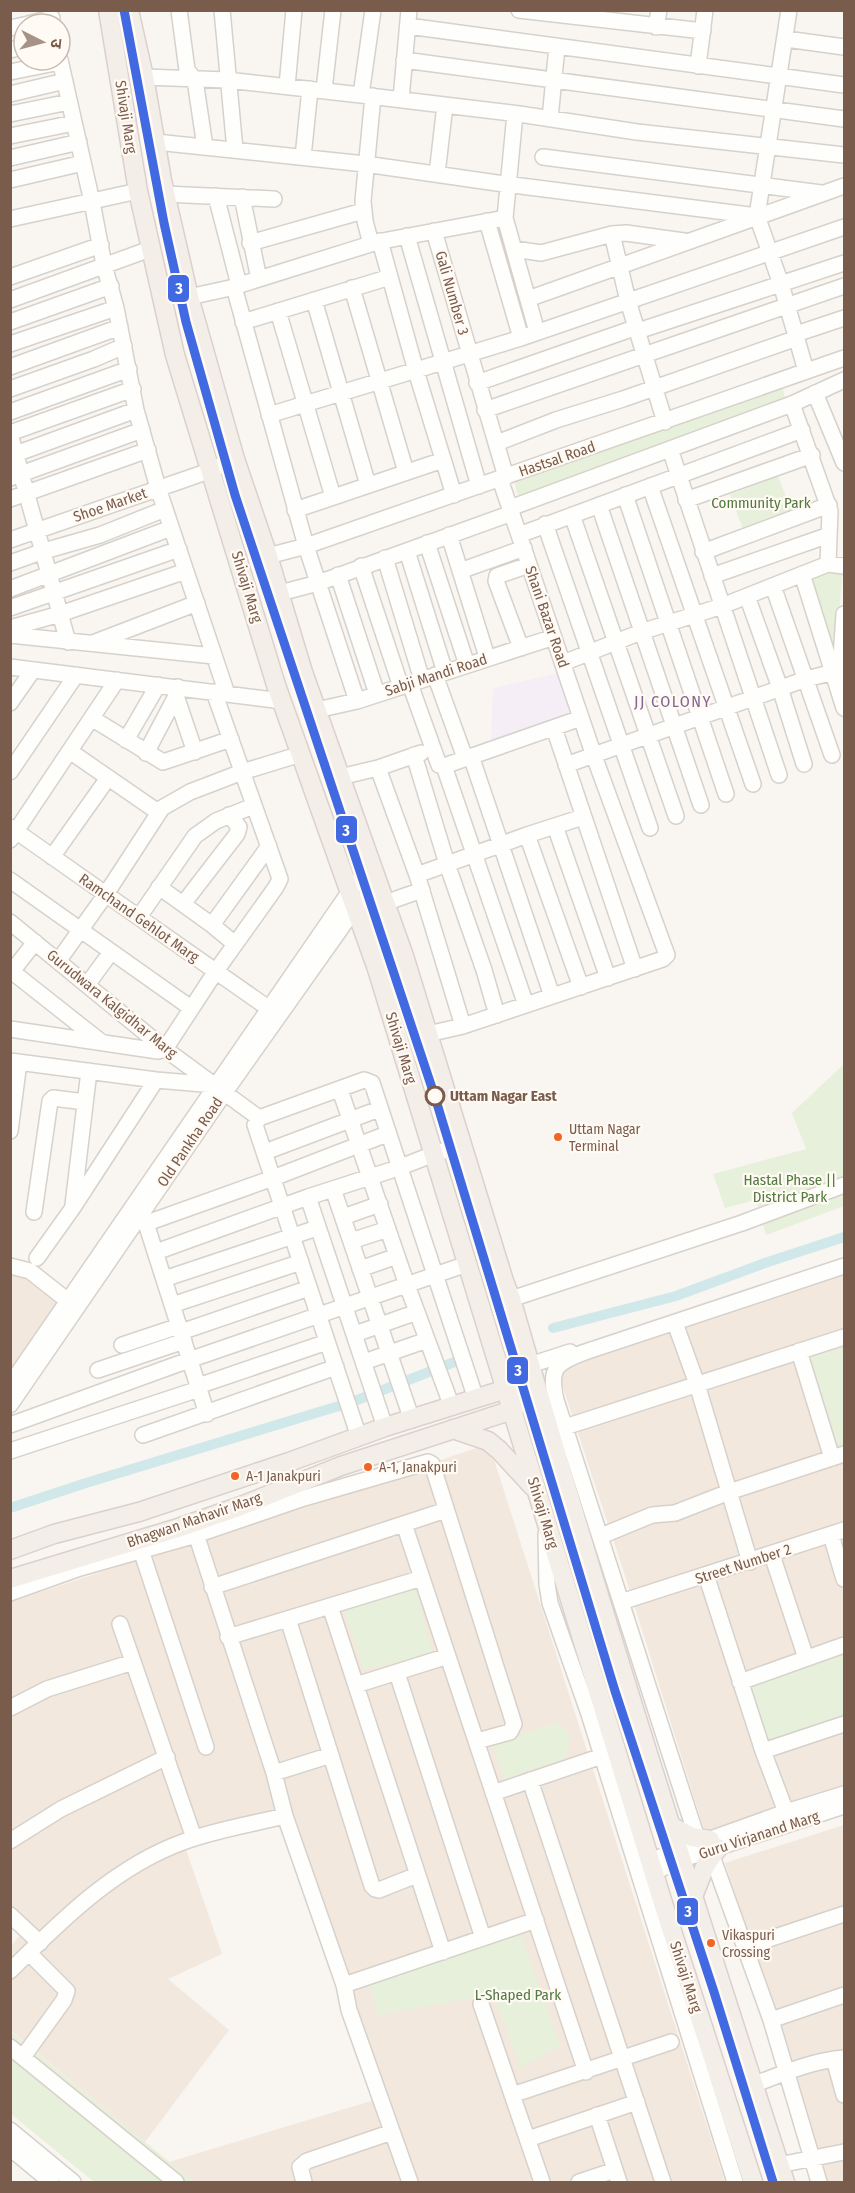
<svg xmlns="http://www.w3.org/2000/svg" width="855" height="2193" font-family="'Fira Sans Condensed','Noto Sans Devanagari',sans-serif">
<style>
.residential{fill:#f2e8de}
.education{fill:#f6eef6}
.green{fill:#e7f0db}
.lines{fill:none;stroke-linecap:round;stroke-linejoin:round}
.canal{stroke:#d0e8ea;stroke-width:10}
.minor-casing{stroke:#d7d1cb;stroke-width:18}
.major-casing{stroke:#dad1cc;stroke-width:21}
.minor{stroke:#fefefd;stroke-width:15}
.major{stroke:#f3eee8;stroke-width:18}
.metro-1-casing{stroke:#fffaf3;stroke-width:14}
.metro-1{stroke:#4169e1;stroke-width:9}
.stop-dot{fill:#fffaf3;stroke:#7a5c4d;stroke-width:3}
.bus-dot{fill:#f26522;stroke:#fffaf3;stroke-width:2}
.labels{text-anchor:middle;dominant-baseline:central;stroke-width:4.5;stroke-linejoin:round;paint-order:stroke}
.bus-label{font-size:14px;fill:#7a5c4d;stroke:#fffaf3;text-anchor:start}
.street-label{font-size:15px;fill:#7a5c4d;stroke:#fffaf3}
.park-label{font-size:15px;fill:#537a41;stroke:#fffaf3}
.stop-label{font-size:15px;font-weight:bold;fill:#7a5c4d;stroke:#fffaf3;text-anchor:start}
.neighbourhood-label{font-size:16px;letter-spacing:1.5px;fill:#846695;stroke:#fffaf3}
.line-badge{stroke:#fffaf3;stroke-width:2}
.badge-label{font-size:16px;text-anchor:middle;font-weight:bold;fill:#fff}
</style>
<rect width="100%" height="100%" fill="#f9f5f0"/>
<path class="residential" d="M844 1268V1788L706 1836 630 1591 555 1363Z
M11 1269 24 1271 62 1297 11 1373Z
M489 1444 725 2182H194L169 2162 381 2098 286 1811 183 1841 222 1954 168 1979 229 2030 145 2142 11 2031V1946L29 1924 11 1907 10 1602Z
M844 1825V2182H827L725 1863Z"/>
<path class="education" d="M559 673 572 714 491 744 493 688Z"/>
<path class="green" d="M782 386 787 406 519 501 514 479Z
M778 476 791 510 743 529 730 495Z
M843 569 835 659 806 580Z
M844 1064V1206L766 1235 756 1200 725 1208 713 1174 806 1149 792 1113Z
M844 1348V1445L828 1450 802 1360Z
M414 1580 432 1653 364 1670 341 1601Z
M844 1655V1715L765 1741 747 1687Z
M557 1722 570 1735 566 1758 504 1779 493 1745Z
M521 1936 560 2046 521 2068 493 1994 377 2015 368 1978 482 1943Z
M10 2031 194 2182H94L11 2114Z"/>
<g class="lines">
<path class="canal" d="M553 1328 676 1296 765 1263 844 1237
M10 1508 86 1483 352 1402 457 1361"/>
<defs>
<path id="minor" d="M179 10 187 70 195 80 205 147
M222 10 235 150
M519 10 703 31
M789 10 757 216 781 284 806 371
M28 24 52 18
M408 26 844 85
M656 27 659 10
M10 28 24 25
M786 39 844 47
M10 50 24 47
M60 60 92 202 104 265 116 308 136 410 158 488 227 694
M404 60 844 119
M698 66 705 10
M10 72 60 62
M144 77 227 80 361 95 519 114 637 132 844 155
M287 86 294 10
M324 90 333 10
M10 94 65 81
M361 95 373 10
M401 99 409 10
M10 114 69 102
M515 114 505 218 537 332
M550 119 557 46
M10 136 74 123
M156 142 365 164 497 183 757 216
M303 157 310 89
M543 157 821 193
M10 158 79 142
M437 174 445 105
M10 180 83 163
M165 194 274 199
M216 196 239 285
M242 197 259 279
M10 219 138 191
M487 221 521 338
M434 231 506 477
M612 234 628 301 665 422
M407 236 479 486
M380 241 416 371 454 495
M250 243 363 211
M371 244 365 221 363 201 373 96
M514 249 541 253 612 234 626 233 684 241
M10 277 101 245
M234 287 306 546 357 701
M352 288 406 472
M189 297 230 288 377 242 505 218
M528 299 844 186
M10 300 150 249
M314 300 368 485
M278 311 333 497
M10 322 111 286
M243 322 390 277
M638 331 844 263
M796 334 844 318
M10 344 116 308
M10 367 120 327
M477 383 637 327
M10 389 94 359 124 346
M815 393 844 463
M792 404 830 511 828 564
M485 410 844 286
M10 412 129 369
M269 415 521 338 844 227
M10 433 133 389
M10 434 68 642
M497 443 556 420 623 399 797 338
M670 449 779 775
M10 456 136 410
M10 478 142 430
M650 486 753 784
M625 495 726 794
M10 499 148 450
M686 500 812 455
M599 505 701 805
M510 508 792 404 844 380
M295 510 443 460
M572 515 676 816
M545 524 650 828
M449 535 487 657
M519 535 802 430
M10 540 209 471 235 459
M427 543 467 665
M407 551 445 672
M703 552 829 505
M268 556 306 546 844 358
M385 558 422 680
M10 563 44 551 100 535 165 509
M361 566 401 687
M460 571 524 548
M802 574 844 708
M338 575 377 694
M712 576 829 535
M773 586 832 755
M10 589 171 528
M280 593 318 583 512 513
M747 596 780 688 804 764
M10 608 179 549
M10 628 60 614 186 571
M10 635 214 656
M93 643 197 603
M521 648 496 581 497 576 529 565
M563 663 641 632 722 606 828 564 844 566
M10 667 282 701
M840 673 844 614
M435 675 465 758
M410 684 439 765 444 766 526 1005
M176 696 195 752
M10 703 33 670
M317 710 357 701 554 637
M93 719 163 762 231 739
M554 728 635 969
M126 740 158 685
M71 752 158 812
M146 753 175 698 178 687
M414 755 447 864 484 970 497 1015
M471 756 552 996
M566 765 806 679 834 672H844
M444 766 581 718
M378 768 417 875 463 1026
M10 772 76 675
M340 777 378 768 421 753
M555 826 608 978
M10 827 268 1008
M527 835 581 987
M10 840 117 680
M52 857 108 778
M417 875 527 835 583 817
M10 880 191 1008
M159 887 212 925 235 944
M385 903 422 890
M183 904 237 834 239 827 229 815
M139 917 195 836 216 821 253 806
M10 922 165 1049 259 1118
M212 925 269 846
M59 960 106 894 162 808 190 792 242 772 301 754
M10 970 100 1041
M10 974 35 942
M87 985 111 952
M10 1029 158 1051 165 1049 216 971 276 887 280 879 278 873 214 692
M428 1034 463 1026 663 959 667 955 594 756 500 479
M10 1061 156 1080 215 1085
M340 1090 407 1285 452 1407
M10 1131 19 1062
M265 1152 379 1109
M333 1189 412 1420
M308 1197 385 1427
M73 1205 89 1071
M34 1212 50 1101 53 1098 85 1102
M143 1214 207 1414
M343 1217 380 1204
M147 1223 273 1178 387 1134
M351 1241 388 1229
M156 1252 308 1197 398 1168 434 1154 462 1145
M37 1258 72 1209 156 1080
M10 1266 30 1271 68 1301
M360 1269 397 1256
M164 1279 317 1228
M511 1299 742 1223 844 1185
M172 1305 301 1262
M675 1323 697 1384 750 1562
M181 1332 309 1288
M355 1334 417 1312
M122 1345 179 1326
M799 1351 832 1458
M364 1362 427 1340
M530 1365 570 1352
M98 1370 184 1341
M10 1385 350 891 372 865
M198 1386 327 1342
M10 1405 225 1092 356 907 379 886
M10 1425 189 1360 467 1264
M559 1429 844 1337
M143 1435 336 1367
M359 1437 255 1125 259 1118 364 1080 372 1083 476 1399
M10 1451 199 1389
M404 1524 586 2072
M194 1528 274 1773 285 1816 344 1985 349 2010 410 2182
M546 1534 547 1584 550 1603 589 1714 735 2182
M831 1535 844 1579
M601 1536 652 1515 675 1513 729 1492 844 1454
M141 1550 206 1747
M772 1555 806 1658
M706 1575 763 1751 786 1812
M212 1587 446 1510
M10 1593 80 1568 196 1535 304 1498 428 1462 432 1464 514 1724 510 1732 477 1741
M621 1602 556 1400C549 1369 555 1363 585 1352L844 1266
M330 1606 443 1952
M288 1619 372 1886 375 1889 379 1890 417 1875
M120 1624 194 1838
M228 1637 422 1578
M397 1673 483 1938
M740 1682 844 1645
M356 1685 448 1656
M10 1708 47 1689 133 1662
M763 1751 844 1724
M274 1773 331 1755
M530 1780 663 2182
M493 1793 602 1756
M697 1838 621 1602 844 1530
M10 1841 61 1809 167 1757
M712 1856 771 2020 819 2182
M649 1861 786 1812 844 1794
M644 1877 680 1860 844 1806
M10 1915 40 1943
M745 1947 844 1914
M10 1971C61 1921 114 1867 183 1842 215 1830 252 1824 285 1816
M344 1985 536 1920
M481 2004 542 2182
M771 2020 844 1995
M10 2047 176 2182
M23 2057 64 2000 67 1991 29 1953
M834 2059 844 2095
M753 2085C781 2074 814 2060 844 2058
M512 2095 671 2042
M597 2115 619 2182
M10 2130 73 2182
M528 2139 637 2102
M10 2148 51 2182
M779 2165 844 2152
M304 2182 300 2167 307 2161 392 2132
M579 2182 615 2170"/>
<path id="major" d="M108 10 138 191 175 355 276 685 377 969 662 1900 753 2182
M129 10 144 77 162 180 189 297 235 459 268 556 303 672 404 956 504 1281 511 1299C596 1595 690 1889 785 2182
M453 1429 488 1441 499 1450 533 1487
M10 1550 54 1534 139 1512 289 1462 385 1427 506 1389H517
M10 1579 178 1528 241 1506 341 1466 512 1410 536 1389
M669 1825 692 1837 710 1840
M692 1899 706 1864 718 1848"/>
</defs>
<use href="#minor" class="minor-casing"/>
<use href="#major" class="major-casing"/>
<use href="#minor" class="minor"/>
<use href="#major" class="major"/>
<defs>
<path id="metro-1" d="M124 10 164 223 186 322 235 495 435 1097 615 1691 714 1992 773 2182"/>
</defs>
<use href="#metro-1" class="metro-1-casing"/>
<use href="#metro-1" class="metro-1"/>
</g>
<circle class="stop-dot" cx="435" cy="1096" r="9"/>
<g class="bus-dot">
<circle cx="558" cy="1137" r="5"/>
<circle cx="368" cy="1467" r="5"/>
<circle cx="235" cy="1476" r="5"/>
<circle cx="711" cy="1943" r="5"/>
</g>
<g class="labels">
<g class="bus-label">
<text x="569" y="1129">Uttam Nagar<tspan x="569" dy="17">Terminal</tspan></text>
<text x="379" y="1467">A-1, Janakpuri</text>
<text x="246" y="1476">A-1 Janakpuri</text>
<text x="722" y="1935">Vikaspuri<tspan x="722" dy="17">Crossing</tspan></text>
</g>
<g class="street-label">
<text transform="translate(126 117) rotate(81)">Shivaji Marg</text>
<text transform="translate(452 293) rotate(74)">Gali Number 3</text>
<text transform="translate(557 459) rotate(-19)">Hastsal Road</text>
<text transform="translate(110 505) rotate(-19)">Shoe Market</text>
<text transform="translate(247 587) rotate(73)">Shivaji Marg</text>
<text transform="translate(547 617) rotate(71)">Shani Bazar Road</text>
<text transform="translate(436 675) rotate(-18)">Sabji Mandi Road</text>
<text transform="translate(139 918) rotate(35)">Ramchand Gehlot Marg</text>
<text transform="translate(112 1004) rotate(39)">Gurudwara Kalgidhar Marg</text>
<text transform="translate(401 1048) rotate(73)">Shivaji Marg</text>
<text transform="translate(190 1142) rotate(-56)">Old Pankha Road</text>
<text transform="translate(543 1513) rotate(73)">Shivaji Marg</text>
<text transform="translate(194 1520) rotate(-19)">Bhagwan Mahavir Marg</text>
<text transform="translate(743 1564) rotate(-18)">Street Number 2</text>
<text transform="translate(759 1835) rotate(-18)">Guru Virjanand Marg</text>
<text transform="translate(686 1977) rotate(72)">Shivaji Marg</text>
</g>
<g class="park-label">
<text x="761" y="503">Community Park</text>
<text x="790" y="1180">Hastal Phase ||<tspan x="790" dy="17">District Park</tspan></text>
<text x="518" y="1995">L-Shaped Park</text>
</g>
<g class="stop-label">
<text x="450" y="1096">Uttam Nagar East</text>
</g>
<g class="neighbourhood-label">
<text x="673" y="701">JJ COLONY</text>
</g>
</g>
<g class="line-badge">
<rect x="167" y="274" width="23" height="29" rx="6" fill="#4169e1"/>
<rect x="335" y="815" width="23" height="29" rx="6" fill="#4169e1"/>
<rect x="506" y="1356" width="23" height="29" rx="6" fill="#4169e1"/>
<rect x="676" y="1897" width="23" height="29" rx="6" fill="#4169e1"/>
</g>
<g class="badge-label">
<text x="179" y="294">3</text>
<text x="346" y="836">3</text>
<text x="518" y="1376">3</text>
<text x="688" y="1917">3</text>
</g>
<rect width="855" height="2193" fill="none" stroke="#7a5c4d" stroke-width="24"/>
<g transform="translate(42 42) rotate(96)"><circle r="28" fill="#fffaf3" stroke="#cabbb1" stroke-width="1.5"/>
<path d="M0-4.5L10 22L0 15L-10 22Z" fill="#a69286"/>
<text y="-9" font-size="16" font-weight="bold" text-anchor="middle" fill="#7a5c4d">उ</text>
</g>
</svg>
